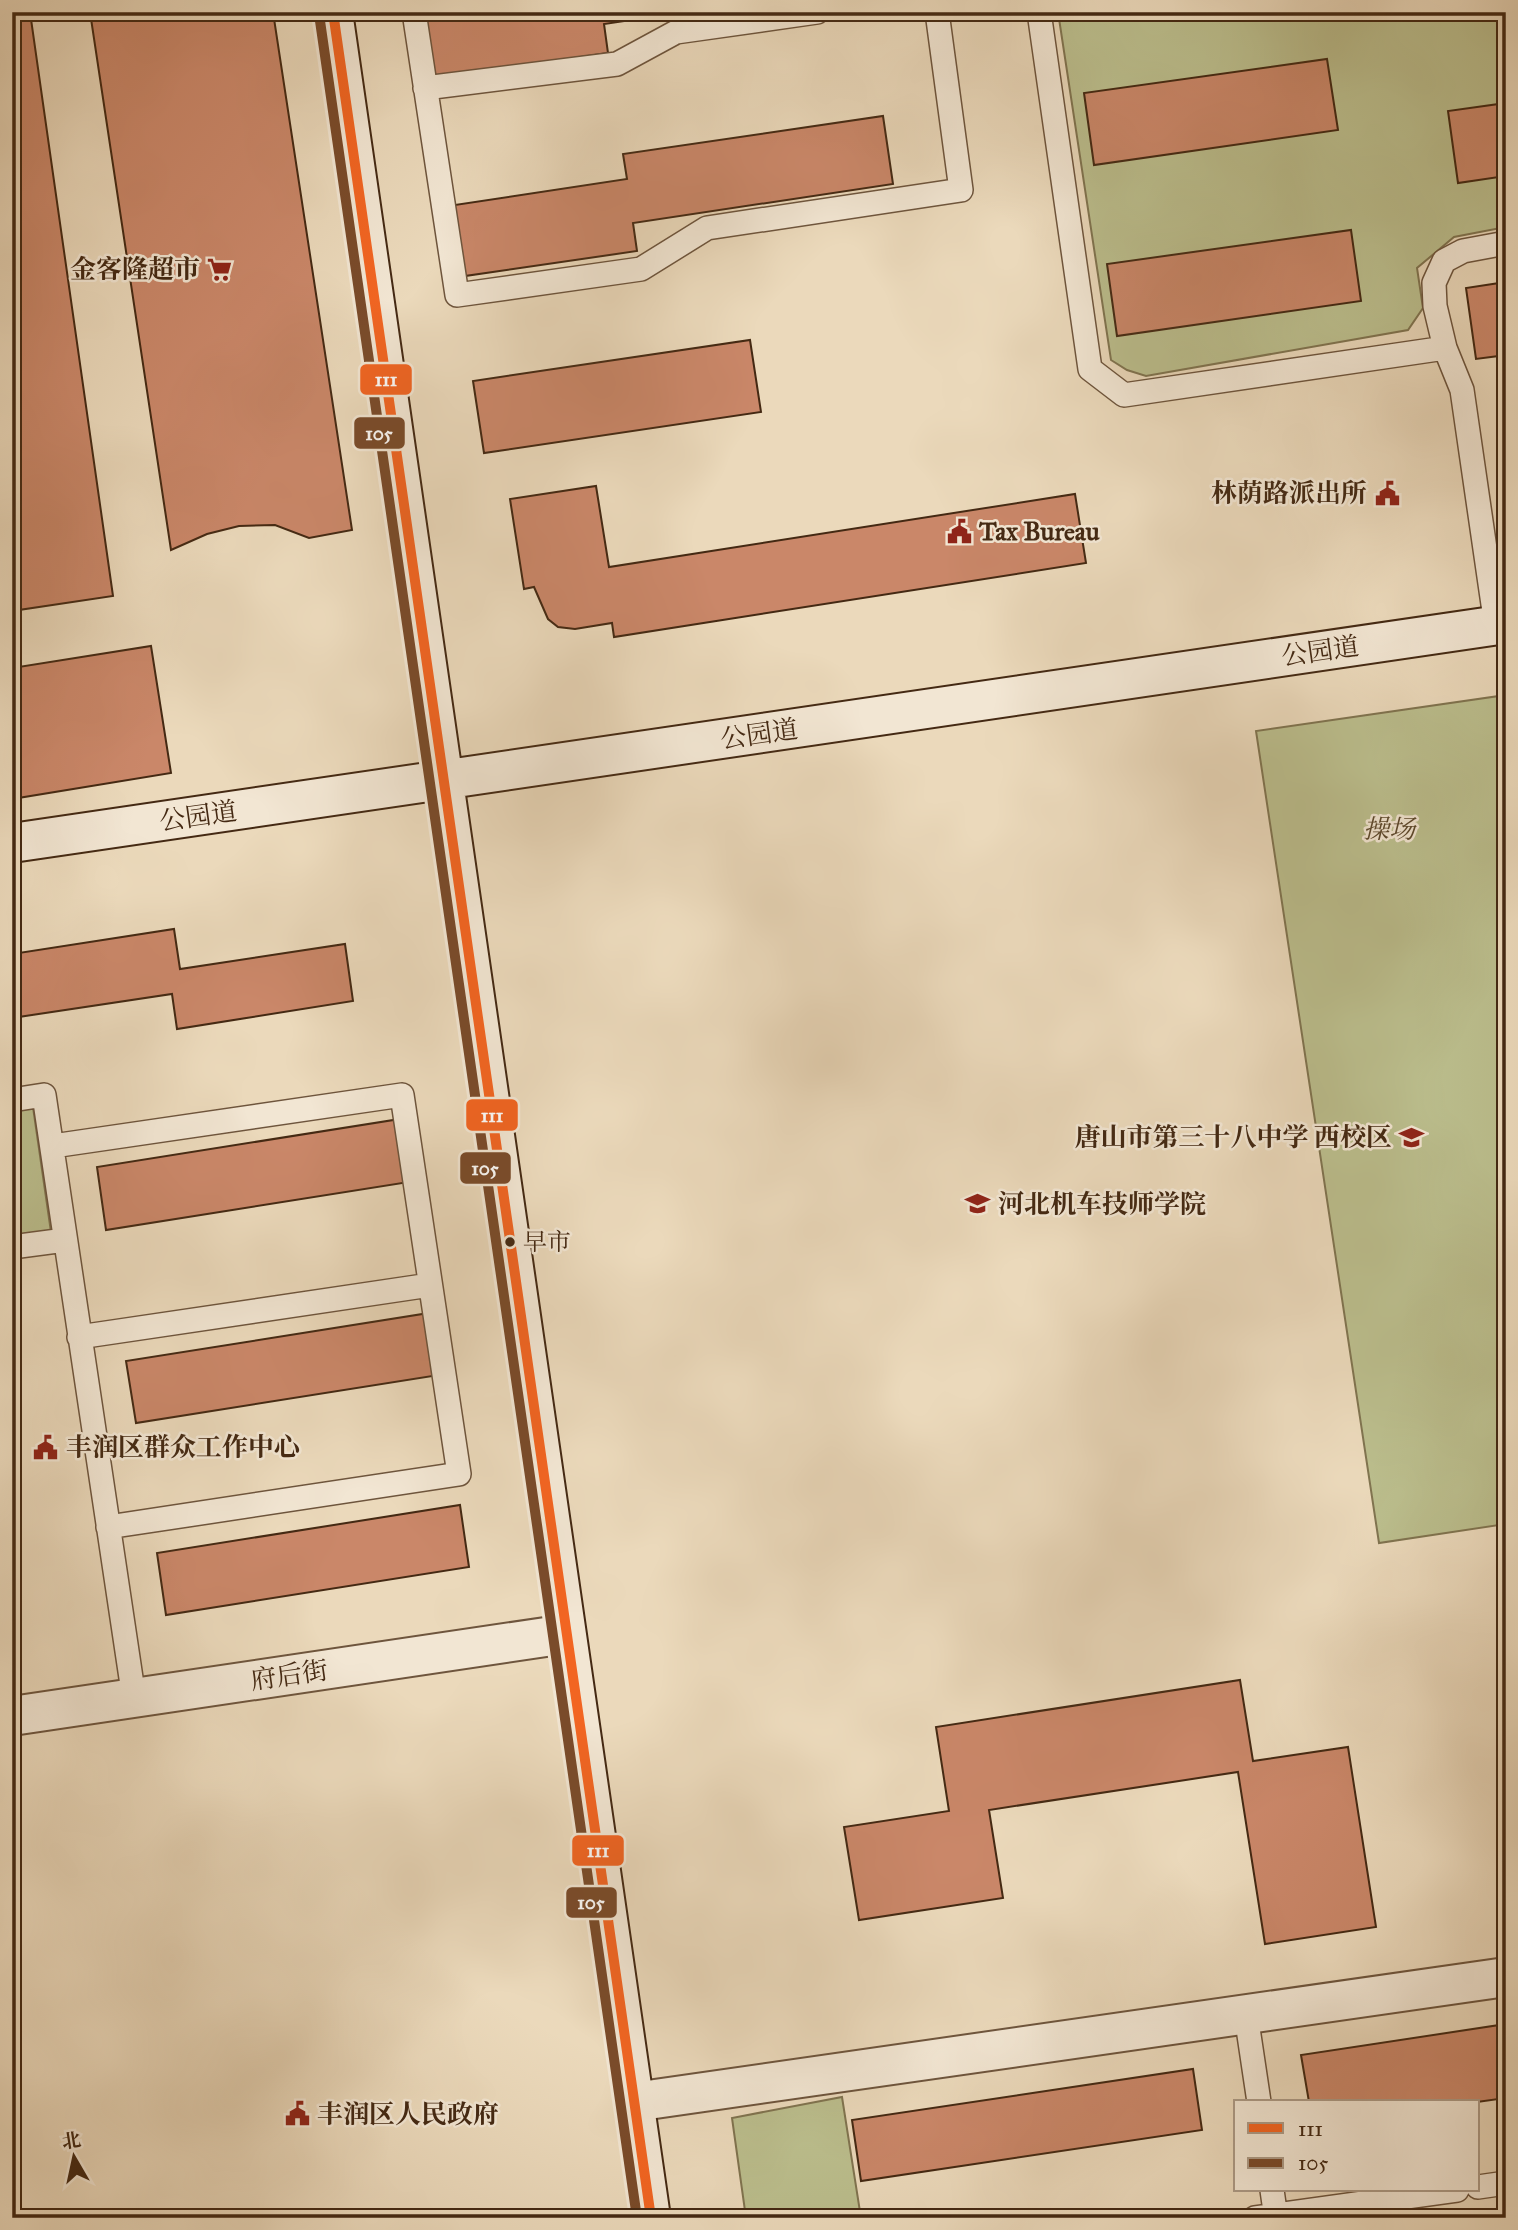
<svg xmlns="http://www.w3.org/2000/svg" width="1518" height="2230" font-family="'IM FELL Great Primer','Noto Serif SC',serif">
<style>
.green{fill:#bbbe8d;stroke:#807450;stroke-width:2}
.building{fill:#ca8769;stroke:#442913;stroke-width:2}
.lines{fill:none;stroke-linecap:round;stroke-linejoin:round}
.lane-casing{stroke:#6e553d;stroke-width:26}
.street-casing{stroke:#6e553d;stroke-width:42}
.secondary-casing{stroke:#442913;stroke-width:42}
.lane{stroke:#f2e6d3;stroke-width:23}
.street{stroke:#f2e6d3;stroke-width:38}
.secondary{stroke:#f2e6d3;stroke-width:38}
.bus-1-casing{stroke:#f2e6d3;stroke-width:16}
.bus-2-casing{stroke:#f2e6d3;stroke-width:16}
.bus-1{stroke:#f26522;stroke-width:10}
.bus-2{stroke:#7a4b2a;stroke-width:10}
.bus-dot{fill:#442913;stroke:#f2e6d3;stroke-width:2.5}
.labels{text-anchor:middle;dominant-baseline:central;stroke-width:5;stroke-linejoin:round;paint-order:stroke}
.bus-label{font-size:24px;fill:#442913;stroke:#f2e6d3;text-anchor:start}
.poi-label{font-size:26px;font-weight:bold;fill:#442913;stroke:#f2e6d3;text-anchor:start}
.street-label{font-size:26px;fill:#442913;stroke:#f2e6d3}
.park-label{font-size:26px;font-style:italic;fill:#5c472b;stroke:#f2e6d3}
.line-badge{stroke:#f2e6d3;stroke-width:2.5}
.badge-label{font-size:19px;text-anchor:middle;font-weight:bold;fill:#fff}
</style>
<rect width="100%" height="100%" fill="#ebd9bb"/>
<filter id="stains"><feTurbulence type="fractalNoise" baseFrequency=".00286" numOctaves="4"/><feColorMatrix values="0 0 0 0 .2 0 0 0 0 .09 0 0 0 0 .02 0 0 0 .5 -.17"/></filter>
<radialGradient id="worn" r=".72"><stop offset=".6" stop-color="#630" stop-opacity="0"/><stop offset="1" stop-color="#630" stop-opacity=".3"/></radialGradient>
<path class="green" d="M1058 12H1506V227L1454 237 1417 268 1423 308 1408 330 1146 376 1127 370 1111 360Z
M1506 695V1524L1379 1543 1256 731Z
M33 1107 51 1232 12 1238V1110Z
M842 2097 861 2218H746L732 2118Z"/>
<path class="building" d="M12 12H30L113 596 12 611Z
M90 12H273L352 530 309 538 275 525 239 526 207 534 171 550Z
M420 12H685L604 24 608 53 429 79Z
M1327 59 1338 130 1094 165 1084 93Z
M1506 103V176L1458 183 1448 111Z
M883 116 893 184 633 223 637 251 458 277 448 206 627 179 623 154Z
M1351 230 1361 301 1117 336 1107 264Z
M1506 282V355L1476 359 1466 288Z
M750 340 761 412 484 453 473 381Z
M596 486 609 567 1075 494 1086 563 614 637 612 623 575 629 558 627 548 619 534 587 524 589 510 499Z
M151 646 171 773 12 799V668Z
M174 929 180 969 345 944 353 1001 177 1029 172 994 12 1018V954Z
M400 1119 409 1182 106 1230 97 1167Z
M429 1313 439 1375 136 1423 126 1361Z
M460 1505 469 1567 166 1615 157 1553Z
M1240 1680 1253 1761 1348 1747 1376 1927 1265 1944 1238 1772 989 1810 1003 1898 859 1920 844 1827 949 1811 936 1727Z
M1506 2024V2098L1477 2102H1309L1301 2055Z
M1193 2069 1202 2130 861 2181 852 2120Z
M1506 2210V2218H1455Z"/>
<g class="lines">
<defs>
<path id="lane" d="M414 12 457 295 641 269 707 228 961 190 937 12
M1039 12 1090 369 1124 395 1445 348
M425 88 617 64 676 32 817 12
M1496 625 1462 390 1445 348 1435 306 1434 283 1444 261 1463 251 1506 243
M12 1100 44 1095 134 1698
M53 1146 402 1095 459 1474 108 1527
M12 1247 65 1240
M79 1337 430 1285
M1246 2015 1259 2102
M1478 2187 1506 2183
M1272 2190 1276 2218
M1255 2218 1457 2190"/>
<path id="street" d="M12 1716 566 1634
M634 2102 1506 1977"/>
<path id="secondary" d="M333 12 651 2218
M12 843 1506 624"/>
</defs>
<use href="#lane" class="lane-casing"/>
<use href="#street" class="street-casing"/>
<use href="#secondary" class="secondary-casing"/>
<use href="#lane" class="lane"/>
<use href="#street" class="street"/>
<use href="#secondary" class="secondary"/>
<defs>
<path id="bus-1" d="M333 12 651 2218"/>
<path id="bus-2" d="M319 14 637 2218"/>
</defs>
<use href="#bus-1" class="bus-1-casing"/>
<use href="#bus-2" class="bus-2-casing"/>
<use href="#bus-1" class="bus-1"/>
<use href="#bus-2" class="bus-2"/>
</g>
<defs>
<symbol id="supermarket-bare" viewBox="-9 -9 18 18"><path d="M-6-5.5h2.5l.6 2H6L4.5 2H-2.5L-4.4-4H-6ZM-1.5 3.2a1.3 1.3 0 1 0 .1 0ZM3 3.2a1.3 1.3 0 1 0 .1 0Z" fill="#8f2418" stroke="#f2e6d3" stroke-width="2.5" paint-order="stroke"/></symbol>
<symbol id="civic-bare" viewBox="-9 -9 18 18"><path d="M-.6-6.5H3V-4.5H.6V-3L4-1V1h2V6H-6V1h2V-1L-.6-3ZM-1.2 2.5V6h2.4V2.5Z" fill="#8f2418" stroke="#f2e6d3" stroke-width="2.5" paint-order="stroke"/></symbol>
<symbol id="school-bare" viewBox="-9 -9 18 18"><path d="M0-5L7-2L0 1L-7-2ZM-4 1L0 2.5L4 1V4Q0 6-4 4Z" fill="#8f2418" stroke="#f2e6d3" stroke-width="2.5" paint-order="stroke"/></symbol>
<symbol id="university-bare" viewBox="-9 -9 18 18"><path d="M0-5L7-2L0 1L-7-2ZM-4 1L0 2.5L4 1V4Q0 6-4 4Z" fill="#8f2418" stroke="#f2e6d3" stroke-width="2.5" paint-order="stroke"/></symbol>
</defs>
<g fill-rule="evenodd">
<use href="#supermarket-bare" x="202" y="252" width="35" height="35"/>
<use href="#civic-bare" x="1370" y="476" width="35" height="35"/>
<use href="#civic-bare" x="942" y="514" width="35" height="35"/>
<use href="#school-bare" x="1394" y="1120" width="35" height="35"/>
<use href="#university-bare" x="960" y="1186" width="35" height="35"/>
<use href="#civic-bare" x="28" y="1430" width="35" height="35"/>
<use href="#civic-bare" x="280" y="2096" width="35" height="35"/>
</g>
<circle class="bus-dot" cx="510" cy="1242" r="6"/>
<g class="labels">
<g class="bus-label">
<text x="523" y="1242">早市</text>
</g>
<g class="poi-label">
<text x="200" y="269" text-anchor="end">金客隆超市</text>
<text x="1367" y="493" text-anchor="end">林荫路派出所</text>
<text x="979" y="531">Tax Bureau</text>
<text x="1392" y="1137" text-anchor="end">唐山市第三十八中学 西校区</text>
<text x="998" y="1204">河北机车技师学院</text>
<text x="66" y="1447">丰润区群众工作中心</text>
<text x="317" y="2114">丰润区人民政府</text>
</g>
<g class="street-label">
<text transform="translate(1320 651) rotate(-8)">公园道</text>
<text transform="translate(759 734) rotate(-8)">公园道</text>
<text transform="translate(198 816) rotate(-8)">公园道</text>
<text transform="translate(289 1675) rotate(-8)">府后街</text>
</g>
<g class="park-label">
<text x="1389" y="829">操场</text>
</g>
</g>
<g class="line-badge">
<rect x="359" y="363" width="54" height="33" rx="7" fill="#f26522"/>
<rect x="353" y="416" width="53" height="34" rx="7" fill="#7a4b2a"/>
<rect x="465" y="1098" width="54" height="34" rx="7" fill="#f26522"/>
<rect x="459" y="1151" width="53" height="34" rx="7" fill="#7a4b2a"/>
<rect x="571" y="1834" width="54" height="33" rx="7" fill="#f26522"/>
<rect x="565" y="1886" width="53" height="33" rx="7" fill="#7a4b2a"/>
</g>
<g class="badge-label">
<text x="386" y="386">111</text>
<text x="379" y="440">105</text>
<text x="492" y="1122">111</text>
<text x="485" y="1175">105</text>
<text x="598" y="1857">111</text>
<text x="591" y="1909">105</text>
</g>
<rect width="1518" height="2230" fill="none" stroke="#ebd9bb" stroke-width="42"/>
<rect x="14" y="14" width="1490" height="2202" fill="none" stroke="#442913" stroke-width="3.5"/>
<rect x="21" y="21" width="1476" height="2188" fill="none" stroke="#442913" stroke-width="2"/>
<rect x="1234" y="2100" width="245" height="91" fill="#f2e6d3" stroke="#ac9a86" stroke-width="2"/>
<rect x="1248" y="2123" width="35" height="10" fill="#f26522" stroke="#ac9a86" stroke-width="2"/>
<text x="1298" y="2136" font-size="21" fill="#442913">111</text>
<rect x="1248" y="2158" width="35" height="10" fill="#7a4b2a" stroke="#ac9a86" stroke-width="2"/>
<text x="1298" y="2170" font-size="21" fill="#442913">105</text>
<g transform="translate(74 2157) rotate(351)" stroke="#f2e6d3" stroke-width="5" paint-order="stroke">
<path d="M0-5L12 26L0 18L-12 26Z" fill="#442913"/>
<text y="-10" font-size="19" font-weight="bold" text-anchor="middle" fill="#442913">北</text>
</g>
<rect width="100%" height="100%" filter="url(#stains)"/>
<rect width="100%" height="100%" fill="url(#worn)"/>
</svg>
